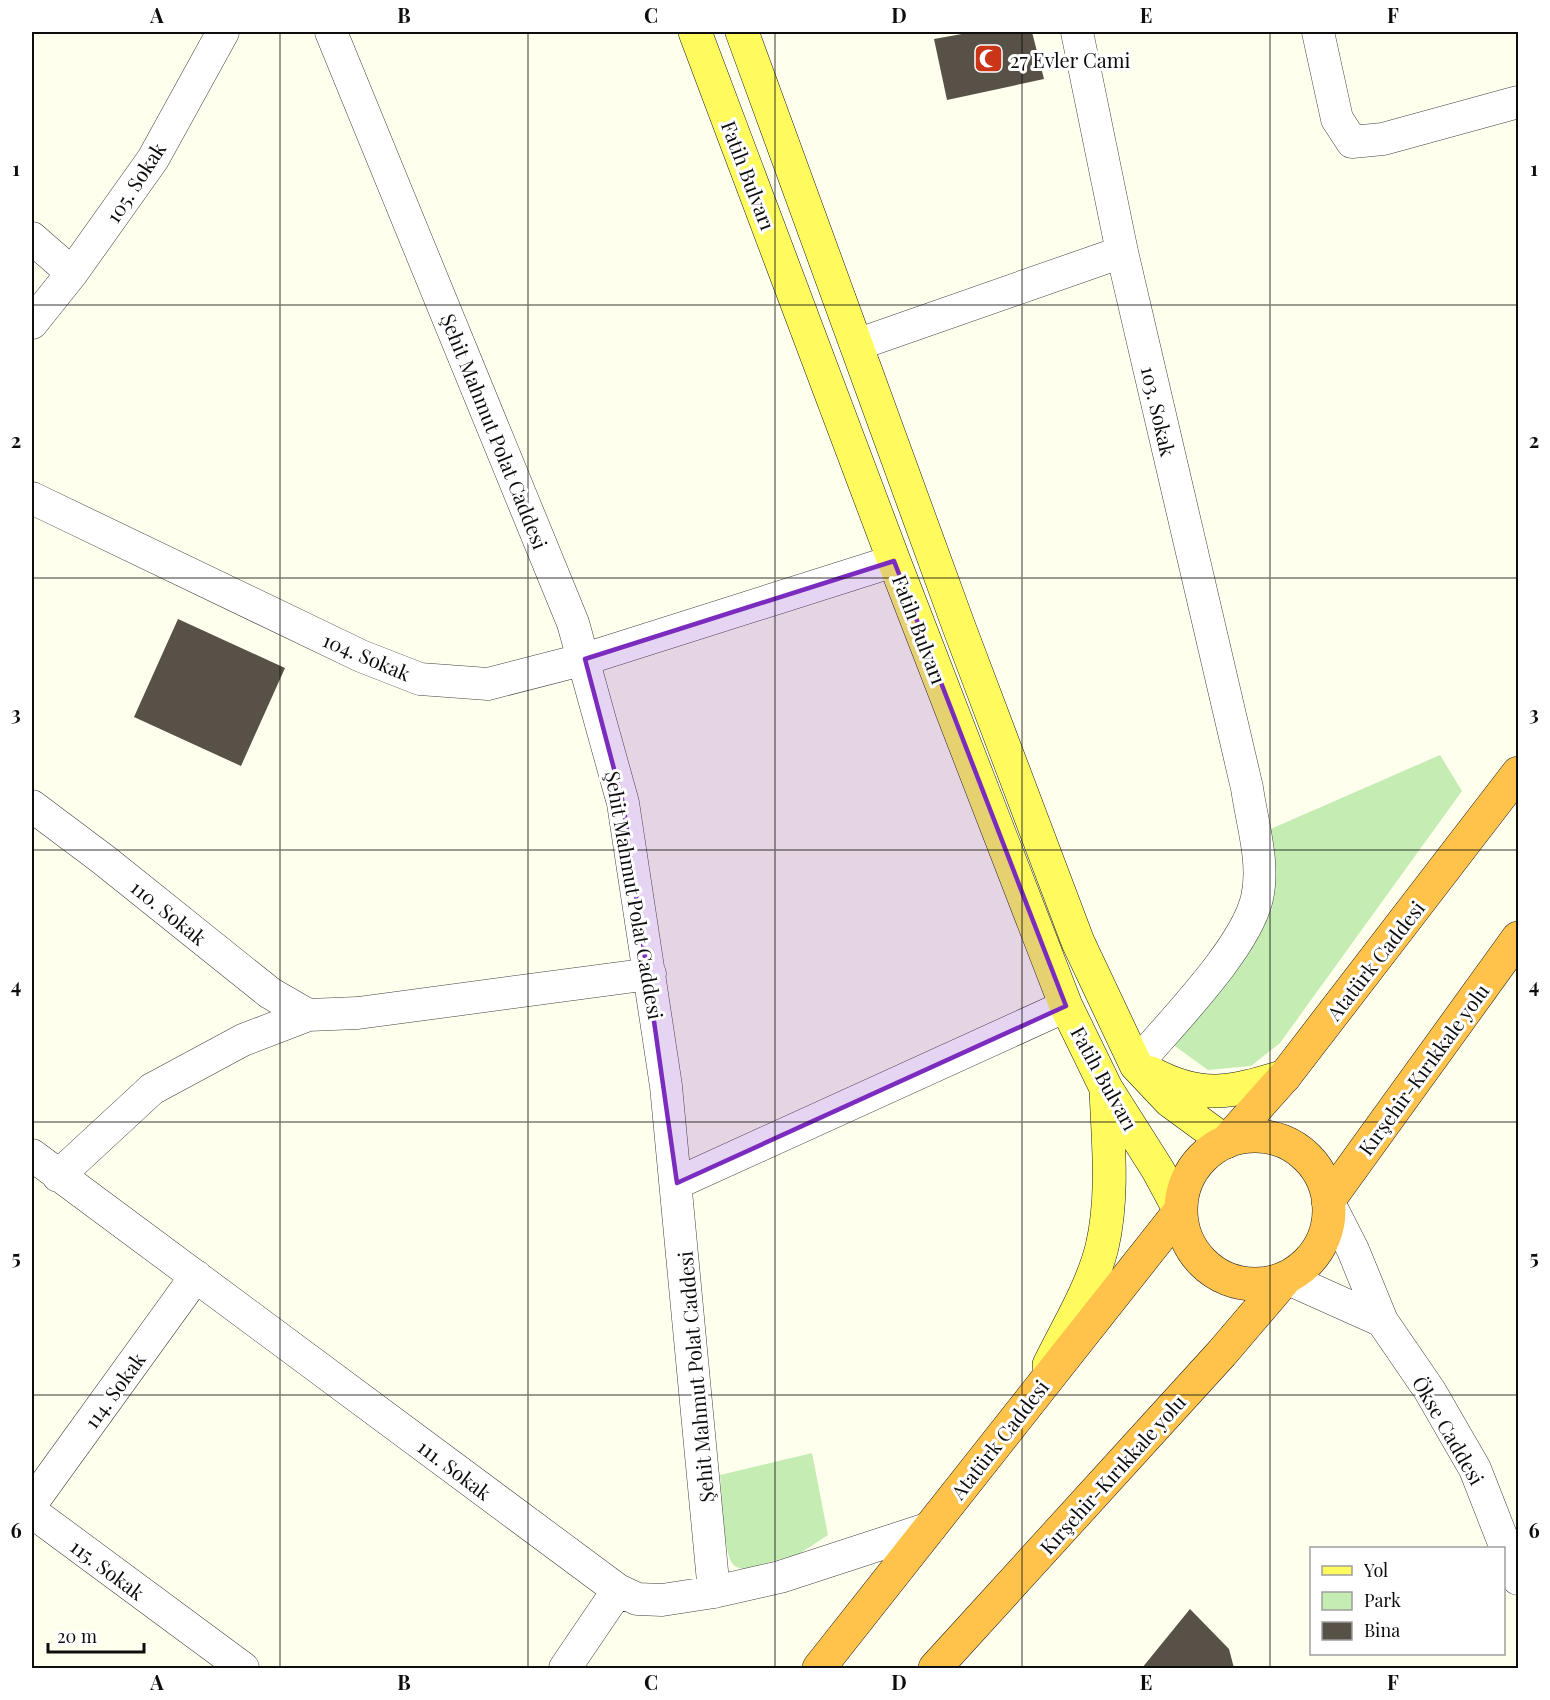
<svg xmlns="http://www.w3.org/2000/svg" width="1550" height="1700" font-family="'Playfair Display',serif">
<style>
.green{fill:#c5edb3}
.building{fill:#575148}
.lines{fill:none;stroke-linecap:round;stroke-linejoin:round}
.minor-casing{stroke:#404040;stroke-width:33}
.major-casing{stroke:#1e1e1e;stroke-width:34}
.highway-casing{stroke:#1e1e1e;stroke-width:34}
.minor{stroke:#fff;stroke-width:32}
.major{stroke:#fffa5d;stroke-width:33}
.highway{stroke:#ffc34b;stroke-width:33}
.marked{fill:#7b2cbf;fill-opacity:0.2;stroke:#7b2cbf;stroke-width:4.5;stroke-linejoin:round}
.grid{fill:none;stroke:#0d0d0d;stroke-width:1.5;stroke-opacity:0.55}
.labels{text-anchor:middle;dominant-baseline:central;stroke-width:6;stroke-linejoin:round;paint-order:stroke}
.poi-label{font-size:20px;fill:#0d0d0d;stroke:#fff;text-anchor:start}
.street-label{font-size:20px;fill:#0d0d0d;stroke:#fff}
.neatline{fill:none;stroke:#0d0d0d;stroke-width:2}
.grid-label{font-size:20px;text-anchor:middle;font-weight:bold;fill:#0d0d0d}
</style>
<rect width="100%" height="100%" fill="#ffffed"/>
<path class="green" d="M1440 755 1462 791 1280 1043 1251 1066 1208 1070 1165 1039 1259 936 1272 909 1276 866 1266 831Z
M812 1453 828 1535 799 1554 745 1569C739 1568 736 1568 732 1563 723 1550 722 1493 720 1475Z"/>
<path class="building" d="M973 32H1032L1044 79 947 100 934 39Z
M178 619 285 668 241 766 134 717Z
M1190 1609 1229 1649 1234 1668H1142Z"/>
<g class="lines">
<defs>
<path id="minor" d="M331 32 573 623 623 803 666 1086 714 1592
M1077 32 1122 252 1247 788C1252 823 1265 863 1257 898 1246 948 1170 1024 1136 1065
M1318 32 1337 119 1352 142 1383 139 1518 102
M32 238 72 273
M32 323 72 273 153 159 223 32
M856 345 1122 252
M32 498 361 656 420 679 488 684 585 659 894 561
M32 806 104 860 270 993 308 1015 358 1013 650 974
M32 1155 618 1590 637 1599 662 1600 714 1592 780 1577 930 1528
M58 1176 152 1089 243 1040 308 1015
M677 1183 1066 1006
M1328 1201 1353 1250 1382 1321 1430 1391 1475 1469 1518 1579
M1286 1278 1382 1321
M32 1503 196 1276
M32 1512 243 1668
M565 1668 618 1590"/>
<path id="major" d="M695 32 894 561 1066 1006 1106 1088 1158 1170 1180 1211
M742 32 959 627 1078 942 1136 1065 1170 1101 1226 1142
M1151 1073C1203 1101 1232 1092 1285 1076
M1049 1365C1067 1328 1092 1288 1102 1247 1114 1196 1108 1141 1106 1090"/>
<path id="highway" d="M1181 1210a74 74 0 1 1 148 0a74 74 0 1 1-148 0Z
M1226 1142 1285 1076 1518 773
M1328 1201 1518 938
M819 1668 1180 1211
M935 1668 1222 1353 1286 1278"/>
</defs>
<use href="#minor" class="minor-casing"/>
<use href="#major" class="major-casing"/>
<use href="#highway" class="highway-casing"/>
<use href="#minor" class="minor"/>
<use href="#major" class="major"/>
<use href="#highway" class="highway"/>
</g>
<path class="marked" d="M894 561 1066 1006 677 1183 623 803 585 659Z"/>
<path class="grid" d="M280 32V1668M528 32V1668M775 32V1668M1022 32V1668M1270 32V1668M32 305H1518M32 578H1518M32 850H1518M32 1122H1518M32 1395H1518"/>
<defs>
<symbol id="mosque-square" viewBox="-11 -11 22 22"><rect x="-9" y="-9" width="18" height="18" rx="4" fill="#ca3518" stroke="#fff"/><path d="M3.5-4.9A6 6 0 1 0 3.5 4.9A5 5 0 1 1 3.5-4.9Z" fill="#fff"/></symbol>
</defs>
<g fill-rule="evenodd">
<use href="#mosque-square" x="972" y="42" width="33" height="33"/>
</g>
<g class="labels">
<g class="poi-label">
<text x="1010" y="59">27 Evler Cami</text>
</g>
<g class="street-label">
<text transform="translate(749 175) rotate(69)">Fatih Bulvarı</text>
<text transform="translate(135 182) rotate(-57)">105. Sokak</text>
<text transform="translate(1159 411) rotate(77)">103. Sokak</text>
<text transform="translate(495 431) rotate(68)">Şehit Mahmut Polat Caddesi</text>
<text transform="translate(920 629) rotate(69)">Fatih Bulvarı</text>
<text transform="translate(367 656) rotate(23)">104. Sokak</text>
<text transform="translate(635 895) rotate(80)">Şehit Mahmut Polat Caddesi</text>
<text transform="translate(169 912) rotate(39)">110. Sokak</text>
<text transform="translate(1375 960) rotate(-52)">Atatürk Caddesi</text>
<text transform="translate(1423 1069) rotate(-54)">Kırşehir-Kırıkkale yolu</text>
<text transform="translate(1105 1078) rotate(61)">Fatih Bulvarı</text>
<text transform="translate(695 1377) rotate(-95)">Şehit Mahmut Polat Caddesi</text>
<text transform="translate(114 1390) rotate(-54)">114. Sokak</text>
<text transform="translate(1449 1430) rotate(60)">Ökse Caddesi</text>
<text transform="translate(999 1439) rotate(-52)">Atatürk Caddesi</text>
<text transform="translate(455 1469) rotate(37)">111. Sokak</text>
<text transform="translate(1112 1474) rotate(-48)">Kırşehir-Kırıkkale yolu</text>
<text transform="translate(108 1569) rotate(37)">115. Sokak</text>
</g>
</g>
<rect width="1550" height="1700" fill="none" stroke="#ffffff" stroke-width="66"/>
<rect x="1310" y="1547" width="195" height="108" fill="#ffffff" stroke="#9e9e9e" stroke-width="1.5"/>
<rect x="1322" y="1566" width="30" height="9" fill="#fffa5d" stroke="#9e9e9e" stroke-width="1.5"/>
<text x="1364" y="1577" font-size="18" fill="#0d0d0d">Yol</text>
<rect x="1322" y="1592" width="30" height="18" fill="#c5edb3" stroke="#9e9e9e" stroke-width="1.5"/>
<text x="1364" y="1607" font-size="18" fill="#0d0d0d">Park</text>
<rect x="1322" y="1622" width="30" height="18" fill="#575148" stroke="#9e9e9e" stroke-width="1.5"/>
<text x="1364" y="1637" font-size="18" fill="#0d0d0d">Bina</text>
<path d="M48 1643v9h96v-9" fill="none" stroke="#0d0d0d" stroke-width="3"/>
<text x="57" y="1643" font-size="18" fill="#0d0d0d" stroke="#ffffff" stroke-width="4.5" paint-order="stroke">20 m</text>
<rect x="33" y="33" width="1484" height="1634" class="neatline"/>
<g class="grid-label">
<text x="157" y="23">A</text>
<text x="404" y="23">B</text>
<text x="651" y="23">C</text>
<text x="899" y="23">D</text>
<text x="1146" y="23">E</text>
<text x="1393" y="23">F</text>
<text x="16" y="176">1</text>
<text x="1534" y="176">1</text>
<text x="16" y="448">2</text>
<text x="1534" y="448">2</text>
<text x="16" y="721">3</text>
<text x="1534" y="721">3</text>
<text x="16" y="993">4</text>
<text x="1534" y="993">4</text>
<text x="16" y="1265">5</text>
<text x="1534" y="1265">5</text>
<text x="16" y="1538">6</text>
<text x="1534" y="1538">6</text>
<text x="157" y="1690">A</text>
<text x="404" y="1690">B</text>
<text x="651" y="1690">C</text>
<text x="899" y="1690">D</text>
<text x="1146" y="1690">E</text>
<text x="1393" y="1690">F</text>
</g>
</svg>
